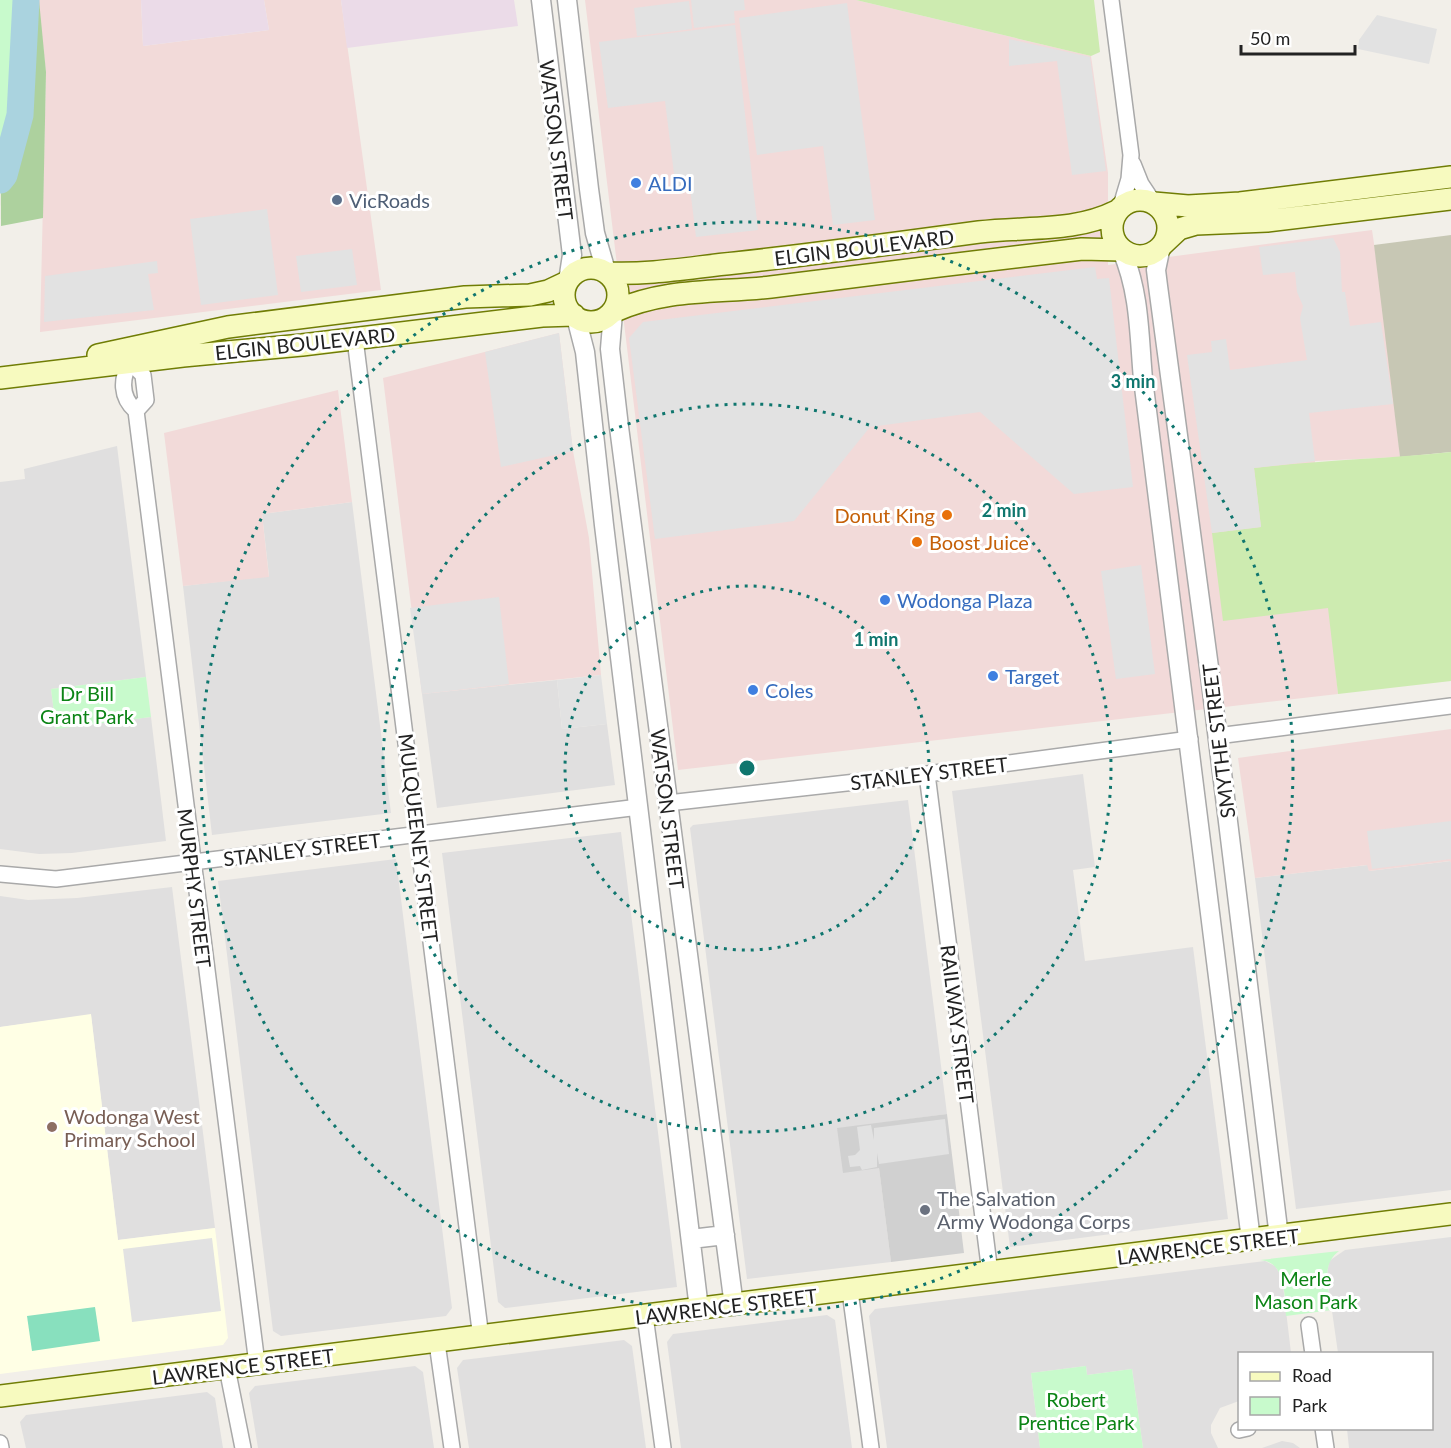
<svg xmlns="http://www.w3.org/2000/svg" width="1451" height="1448" font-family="Lato,sans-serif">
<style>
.residential{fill:#e0dfdf}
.commercial{fill:#f2dad9}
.industrial{fill:#ebdbe8}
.education{fill:#ffffe5}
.religious{fill:#d0d0d0}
.construction{fill:#c7c7b4}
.grass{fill:#cdebb0}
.forest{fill:#add19e}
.park{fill:#c8facc}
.pitch{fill:#88e0be}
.parking{fill:#e2e2e2}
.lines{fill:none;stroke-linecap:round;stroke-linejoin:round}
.river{stroke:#aad3df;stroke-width:27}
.minor-casing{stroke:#a9a9a9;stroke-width:18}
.tertiary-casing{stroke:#a9a9a9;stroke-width:21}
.secondary-casing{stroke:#707d05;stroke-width:24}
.minor{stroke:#fff;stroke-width:15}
.tertiary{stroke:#fff;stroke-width:18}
.secondary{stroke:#f7fabf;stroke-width:21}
.ring{fill:none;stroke:#0f766e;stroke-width:3;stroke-dasharray:3 6}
.shop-dot{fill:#3f7fe0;stroke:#fff;stroke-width:2}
.service-dot{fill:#5c6f8a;stroke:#fff;stroke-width:2}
.food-dot{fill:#e8710a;stroke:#fff;stroke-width:2}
.education-dot{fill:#8d6e63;stroke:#fff;stroke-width:2}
.worship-dot{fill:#6b7280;stroke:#fff;stroke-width:2}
.labels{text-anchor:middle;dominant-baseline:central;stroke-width:6;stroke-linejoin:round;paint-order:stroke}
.street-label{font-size:20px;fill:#222;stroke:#fff}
.shop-label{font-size:20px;fill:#366cbe;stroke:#fff;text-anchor:start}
.service-label{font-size:20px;fill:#4e5e75;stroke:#fff;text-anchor:start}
.food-label{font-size:20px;fill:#c56008;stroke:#fff;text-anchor:end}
.park-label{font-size:20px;fill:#0c8416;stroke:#fff}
.education-label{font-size:20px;fill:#785e54;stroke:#fff;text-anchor:start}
.worship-label{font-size:20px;fill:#5b616d;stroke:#fff;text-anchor:start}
.centre{fill:#0f766e;stroke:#fff;stroke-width:3}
.ring-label{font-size:18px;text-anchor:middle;font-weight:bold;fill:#0f766e;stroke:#fff;stroke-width:6;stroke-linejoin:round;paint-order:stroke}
</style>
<rect width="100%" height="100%" fill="#f2efe9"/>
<path class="residential" d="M117 446 146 677 51 689 56 728 151 717 166 841 72 853 39 854 0 849V482L25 479 24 469Z
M352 502 391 813 212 835 183 586 269 576 262 514Z
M557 680 562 729 607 724 615 785 437 808 422 694Z
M1083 774 1095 867 1073 870 1085 961 1193 947 1228 1219 1010 1247 952 791Z
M908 800 947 1114 837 1129 879 1168 891 1262 747 1279 690 828 693 825Z
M621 832 677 1287 505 1308 498 1302 442 853Z
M396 859 452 1308 446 1316 281 1336 273 1331 218 881Z
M1451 861V1190L1296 1209 1255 878 1368 865 1369 871Z
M172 887 215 1228 118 1240 91 1015 0 1027V896L28 900 77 898Z
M1451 1237V1448H1349L1347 1429 1432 1428V1354L1338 1353 1327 1276 1329 1261 1345 1250Z
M1265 1261 1275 1266 1282 1277 1291 1353 1240 1354 1239 1401 1220 1408 1211 1425V1433L1218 1448H1143L1132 1369 1087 1375 1086 1366 1031 1373 1040 1448H887L869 1316 875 1309Z
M827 1315 835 1320 852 1448H681L667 1342 673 1334Z
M624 1340 632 1346 646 1448H469L457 1368 463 1360Z
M415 1366 423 1372 434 1448H258L249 1393 255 1386Z
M207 1392 215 1398 223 1448H26L20 1422 26 1415Z
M1282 1441 1293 1443 1300 1448H1262Z"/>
<path class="commercial" d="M38 0H141L143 46 269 30 264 0H341L381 290 40 332 46 72Z
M585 0H856L1091 56 1108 173V265L1372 230 1390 351 1400 457 1315 461 1338 694 678 770Z
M559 333 573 451 589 538 601 675 422 694 383 378Z
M338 390 352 502 262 514 269 577 183 586 164 433Z
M1451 729V863L1450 861 1369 871 1367 865 1255 878 1238 758Z"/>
<path class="industrial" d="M141 0H264L269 30 143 46Z
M341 0H514L518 26 347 48Z"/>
<path class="education" d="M91 1014 118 1240 215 1228 228 1338 223 1345 0 1374V1027Z"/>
<path class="religious" d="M947 1114 964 1253 891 1262 879 1168 843 1173 837 1128Z"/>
<path class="construction" d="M1451 235V452L1400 457 1374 245Z"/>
<path class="grass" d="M856 0H1094L1100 52 1091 56Z
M1451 452V681L1338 694 1328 608 1223 621 1212 533 1261 527 1254 468C1320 460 1385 459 1451 452Z"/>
<path class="forest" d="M0 0H39L46 72 43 218 1 226Z"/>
<path class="park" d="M0 0H26L27 5 20 115 4 175 0 180Z
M146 677 151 717 56 729 51 689Z
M1339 1251C1320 1265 1329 1289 1332 1310L1286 1316C1284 1296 1287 1262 1260 1260Z
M1086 1366 1087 1375 1132 1369 1143 1448H1040L1031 1373Z"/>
<path class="pitch" d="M95 1307 100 1341 32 1351 27 1316Z"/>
<path class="parking" d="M691 0H744L745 10 734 11 735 23 694 28Z
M689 1 692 29 637 36 634 8Z
M847 3 875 220 833 225 823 146 757 155 739 18Z
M1377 15 1437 29 1429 64 1358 49 1359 40Z
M735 25 758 230 696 237 690 188 676 190 665 101 608 108 599 42Z
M1009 39 1090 57 1106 171 1072 175 1057 61 1009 66Z
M267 209 278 295 201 305 190 219Z
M1333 238 1340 252 1342 292H1345L1350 326 1381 322 1393 404 1309 413 1315 461 1254 468 1261 527 1212 533 1187 355 1212 352 1211 341 1226 339 1230 370 1307 360 1300 318 1303 306 1297 292 1295 272 1263 275 1259 247Z
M352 249 357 285 301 292 296 256Z
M157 261 158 273 148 274 154 310 44 322 45 276Z
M1095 267 1097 279 1109 278 1133 487 1074 494 980 412 870 427 794 521 655 539 629 338 643 322Z
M559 333 573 451 501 467 485 352Z
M1141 565 1155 674 1116 679 1101 571Z
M499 597 509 684 422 694 410 608Z
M601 675 607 724 562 729 557 680Z
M1451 821V859L1372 869 1367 831Z
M945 1119 949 1154 879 1164 877 1153V1167L862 1170 860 1166 850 1167 848 1156 855 1155 860 1150 857 1127 871 1125 874 1140V1128Z
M212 1238 221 1311 132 1322 123 1249Z"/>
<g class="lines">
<path class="river" d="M0 180 4 175 20 115 26 0"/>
<defs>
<path id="minor" d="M1111 0 1131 155 1129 179 1120 209
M1133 164 1141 184 1153 202
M355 339 481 1338
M136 411 146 400 143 375 130 362C121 379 120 397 136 411L257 1364
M1217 736 1451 706
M927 774 990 1273
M668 803 927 774 1190 739
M0 874 56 879 639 807
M850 1291 871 1448
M645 1316 663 1448
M1309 1325 1313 1354
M437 1343 452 1448
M227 1368 243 1448
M1323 1428 1326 1448
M1239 1430 1248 1428
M0 1443 1 1448"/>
<path id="tertiary" d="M541 0 572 255 568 281
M567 0 589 189 595 233 606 271
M1161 246 1156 270 1158 286 1210 675 1279 1237
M1122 251C1140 293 1139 335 1143 379L1251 1240
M613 313 610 349 619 427 734 1306
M576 317 585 352 604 525 699 1309
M691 1239 725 1235"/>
<path id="secondary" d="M1112 228a28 28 0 1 1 56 0a28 28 0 1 1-56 0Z
M1154 203 1188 206 1240 203 1451 177
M1163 244 1179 229 1196 224 1267 221 1451 199
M564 295a27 27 0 1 1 54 0a27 27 0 1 1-54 0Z
M608 273C651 275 693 267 735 263 817 254 898 243 979 232 1027 226 1073 233 1117 211
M615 311C667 288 716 293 771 287 875 274 978 261 1082 249L1121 250
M98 355 228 327 465 297 530 295 548 291 567 282
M0 378 183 356 302 345 542 316 574 315
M0 1396 1451 1214"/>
</defs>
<use href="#minor" class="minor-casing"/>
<use href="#tertiary" class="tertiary-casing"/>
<use href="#secondary" class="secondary-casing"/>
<use href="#minor" class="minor"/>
<use href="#tertiary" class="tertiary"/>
<use href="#secondary" class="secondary"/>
</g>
<g class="ring">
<circle cx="747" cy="768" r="182"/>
<circle cx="747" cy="768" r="364"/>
<circle cx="747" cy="768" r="546"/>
</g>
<g class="shop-dot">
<circle cx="636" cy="183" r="6"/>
<circle cx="885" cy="600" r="6"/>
<circle cx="993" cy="676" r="6"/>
<circle cx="753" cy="690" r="6"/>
</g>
<circle class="service-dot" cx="337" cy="200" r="6"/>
<g class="food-dot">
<circle cx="947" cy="515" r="6"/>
<circle cx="917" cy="542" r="6"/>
</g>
<circle class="education-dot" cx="52" cy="1127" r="6"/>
<circle class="worship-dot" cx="925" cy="1210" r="6"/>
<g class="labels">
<g class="street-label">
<text transform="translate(557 140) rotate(83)">WATSON STREET</text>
<text transform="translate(864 247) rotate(-7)">ELGIN BOULEVARD</text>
<text transform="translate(305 343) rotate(-6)">ELGIN BOULEVARD</text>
<text transform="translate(1218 741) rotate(-97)">SMYTHE STREET</text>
<text transform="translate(929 773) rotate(-7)">STANLEY STREET</text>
<text transform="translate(668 809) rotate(83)">WATSON STREET</text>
<text transform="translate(419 838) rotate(83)">MULQUEENEY STREET</text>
<text transform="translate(302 849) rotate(-7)">STANLEY STREET</text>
<text transform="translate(195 888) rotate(83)">MURPHY STREET</text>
<text transform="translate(958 1024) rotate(83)">RAILWAY STREET</text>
<text transform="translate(1208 1246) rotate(-7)">LAWRENCE STREET</text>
<text transform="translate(726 1306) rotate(-7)">LAWRENCE STREET</text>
<text transform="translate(243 1366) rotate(-7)">LAWRENCE STREET</text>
</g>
<g class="shop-label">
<text x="648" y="183">ALDI</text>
<text x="897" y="600">Wodonga Plaza</text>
<text x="1005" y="676">Target</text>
<text x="765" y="690">Coles</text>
</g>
<g class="service-label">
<text x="349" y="200">VicRoads</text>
</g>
<g class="food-label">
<text x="935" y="515">Donut King</text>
<text x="929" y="542" text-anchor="start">Boost Juice</text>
</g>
<g class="park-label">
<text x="87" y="693">Dr Bill<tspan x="87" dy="23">Grant Park</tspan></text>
<text x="1306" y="1278">Merle<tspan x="1306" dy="23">Mason Park</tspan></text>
<text x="1076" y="1399">Robert<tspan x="1076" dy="23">Prentice Park</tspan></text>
</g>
<g class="education-label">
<text x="64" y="1116">Wodonga West<tspan x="64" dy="23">Primary School</tspan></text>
</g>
<g class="worship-label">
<text x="937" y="1198">The Salvation<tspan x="937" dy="23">Army Wodonga Corps</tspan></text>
</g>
</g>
<circle cx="747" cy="768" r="9" class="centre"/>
<g class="ring-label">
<text x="1133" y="388">3 min</text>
<text x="1004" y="517">2 min</text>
<text x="876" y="646">1 min</text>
</g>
<rect x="1238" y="1352" width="195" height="78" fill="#ffffff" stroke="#a7a7a7" stroke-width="1.5"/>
<rect x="1250" y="1372" width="30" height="9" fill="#f7fabf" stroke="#a7a7a7" stroke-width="1.5"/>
<text x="1292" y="1382" font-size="18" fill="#222222">Road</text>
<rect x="1250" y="1397" width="30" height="18" fill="#c8facc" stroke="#a7a7a7" stroke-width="1.5"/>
<text x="1292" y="1412" font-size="18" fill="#222222">Park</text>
<path d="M1241 45v9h114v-9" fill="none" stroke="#222222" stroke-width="3"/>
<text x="1250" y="45" font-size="18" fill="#222222" stroke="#ffffff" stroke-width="4.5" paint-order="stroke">50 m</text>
</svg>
